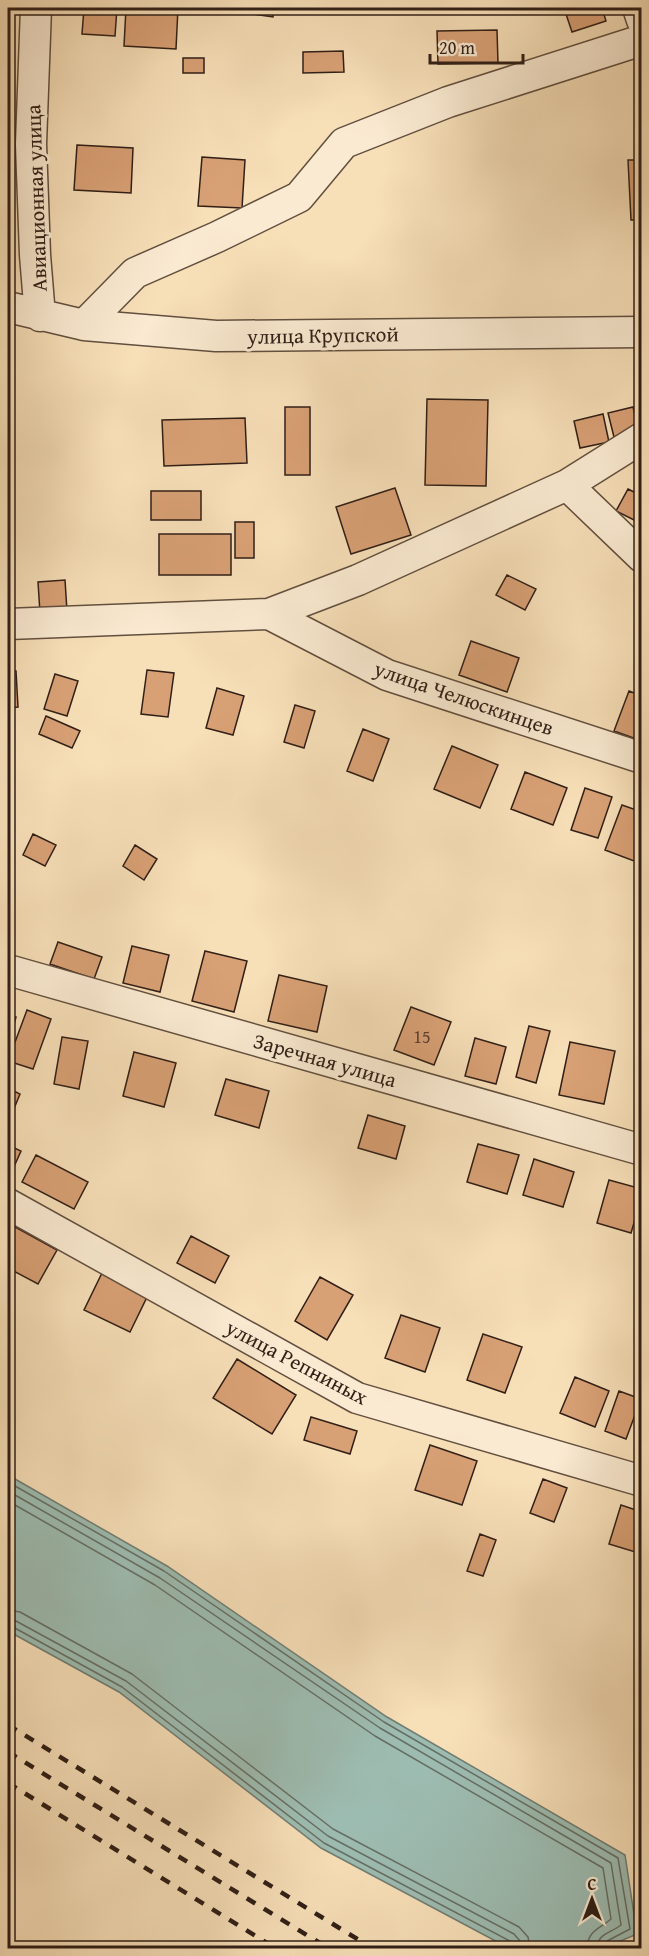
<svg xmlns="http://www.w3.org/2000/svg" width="649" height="1956" font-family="'Gentium Book Plus',serif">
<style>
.water{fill:#9dbcb1;stroke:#717d73;stroke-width:1.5}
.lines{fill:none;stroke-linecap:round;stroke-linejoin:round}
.shore{stroke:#666e64;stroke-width:1.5}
.building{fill:#d8a075;stroke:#301f17;stroke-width:1.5}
.minor-casing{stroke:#624f3f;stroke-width:33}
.minor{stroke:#faead1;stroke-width:30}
.rail{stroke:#301f17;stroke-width:4.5;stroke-dasharray:10 10;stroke-linecap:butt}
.labels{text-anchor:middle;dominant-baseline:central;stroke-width:6;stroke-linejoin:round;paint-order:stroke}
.number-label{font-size:18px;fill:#5a3f2e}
.street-label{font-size:21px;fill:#301f17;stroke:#faead1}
</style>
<rect width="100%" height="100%" fill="#f7dfb8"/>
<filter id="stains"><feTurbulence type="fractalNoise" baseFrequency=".00333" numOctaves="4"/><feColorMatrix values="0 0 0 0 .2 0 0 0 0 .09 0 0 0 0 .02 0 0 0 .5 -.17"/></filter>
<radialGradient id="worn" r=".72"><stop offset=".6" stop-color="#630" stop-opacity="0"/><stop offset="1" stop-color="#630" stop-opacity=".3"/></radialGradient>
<path class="water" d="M8 1475 167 1566 387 1717 625 1855 637 1934 604 1948H535L503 1945 321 1848 119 1692 8 1631Z"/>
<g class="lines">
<path class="shore" d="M8 1482 164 1571 384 1722 618 1858 630 1929 607 1941 604 1948
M8 1491 160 1578 380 1728 611 1863 621 1925C611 1933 598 1933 597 1948
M8 1501 155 1585 375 1736 603 1868 611 1919C600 1929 588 1930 587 1948
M8 1610 20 1612 132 1674 333 1829 519 1927 528 1937 530 1948
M8 1619 16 1621 126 1681 328 1836 514 1934 520 1941 521 1948
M8 1627H13L122 1687 324 1843 510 1941 514 1948"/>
</g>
<path class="building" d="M84 8H117L115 36 82 34Z
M126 8H178L176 49 124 46Z
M245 8H274L273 17 245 13Z
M564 8H602L606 21 572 32Z
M497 30 498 63 438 64 437 31Z
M343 51 344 72 303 73V52Z
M183 58H204V73H183Z
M77 145 133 148 131 193 74 190Z
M202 157 245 160 242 208 198 206Z
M628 160H642V220H631Z
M427 399 488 400 486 486 425 485Z
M285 407H310V475H285Z
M633 407 639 432 614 437 608 413Z
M603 414 609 442 580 448 574 421Z
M245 418 247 463 164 466 162 420Z
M395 488 411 535 351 554 336 507Z
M628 489 642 496V524L616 511Z
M151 491H201V520H151Z
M235 522H254V558H235Z
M159 534H231V575H159Z
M507 575 536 589 525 610 496 595Z
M65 580 67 611 40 613 38 582Z
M471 641 519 658 507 692 459 675Z
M147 670 174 673 168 717 141 714Z
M8 671H16L18 707 8 708Z
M55 674 78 681 67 716 44 709Z
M217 688 244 696 233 735 206 728Z
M629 691 642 696V741L614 731Z
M295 705 315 711 304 748 284 742Z
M46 716 80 731 72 748 39 734Z
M363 729 389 739 373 781 347 771Z
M452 746 498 765 480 808 434 789Z
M525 772 567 788 553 825 511 809Z
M585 788 612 797 598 838 571 830Z
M622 805 642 812V864L605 850Z
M33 834 56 845 45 866 23 855Z
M135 845 157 859 144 880 123 866Z
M58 942 102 957 94 979 50 964Z
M132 946 169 955 160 992 123 983Z
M205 951 247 961 234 1012 192 1001Z
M279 975 327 986 317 1032 268 1021Z
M411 1007 451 1022 434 1065 394 1050Z
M27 1010 51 1019 33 1069 8 1061Z
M8 1014 16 1017 8 1048Z
M529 1026 550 1031 536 1083 516 1077Z
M62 1037 88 1041 79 1089 54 1084Z
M475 1038 506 1047 496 1084 465 1076Z
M570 1042 615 1051 604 1104 559 1095Z
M134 1052 176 1063 164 1107 123 1096Z
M226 1079 269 1091 259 1128 215 1115Z
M8 1088 20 1094 8 1123Z
M368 1115 405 1126 396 1159 358 1148Z
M478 1144 519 1155 507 1194 467 1182Z
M8 1145 21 1151 8 1180Z
M36 1155 88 1182 74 1209 22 1182Z
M534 1159 574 1172 563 1207 523 1195Z
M609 1180 642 1189V1196L631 1233 597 1223Z
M8 1223 57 1250 38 1284 8 1268Z
M191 1236 229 1256 215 1283 177 1263Z
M102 1273 148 1295 130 1332 84 1310Z
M320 1277 353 1295 327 1340 295 1321Z
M401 1315 440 1328 425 1372 385 1358Z
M483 1334 522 1347 505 1393 467 1380Z
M237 1359 296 1395 272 1434 213 1398Z
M575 1377 609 1391 595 1427 560 1413Z
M619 1391 641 1399 626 1439 605 1431Z
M311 1417 357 1431 350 1454 304 1440Z
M642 1423V1438L636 1437Z
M430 1445 477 1461 462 1505 415 1490Z
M543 1479 567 1488 554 1522 530 1513Z
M621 1505 642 1512V1554L609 1544Z
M480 1534 496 1540 483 1576 467 1571Z"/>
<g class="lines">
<defs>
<path id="minor" d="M36 8 31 144 35 255 40 316
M638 8 642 20
M8 307 84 325 216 336 642 332
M84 325 135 273 217 237 299 197 344 143 448 102 642 40
M567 485 642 557
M269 614 358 580 567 485 642 438
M8 624 269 614 387 675 642 758
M8 970 642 1150
M8 1204 357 1398 642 1481"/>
</defs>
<use href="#minor" class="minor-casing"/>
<use href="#minor" class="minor"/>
<path class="rail" d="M8 1725 372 1948
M8 1752 328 1948
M8 1783 275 1948"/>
</g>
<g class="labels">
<g class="number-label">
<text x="422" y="1036">15</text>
</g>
<g class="street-label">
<text transform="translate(36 198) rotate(-92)">Авиационная улица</text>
<text transform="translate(323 335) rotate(-1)">улица Крупской</text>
<text transform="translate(464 698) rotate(19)">улица Челюскинцев</text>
<text transform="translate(325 1060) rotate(16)">Заречная улица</text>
<text transform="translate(297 1362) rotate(28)">улица Репниных</text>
</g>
</g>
<rect width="649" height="1956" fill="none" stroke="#f7dfb8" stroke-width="30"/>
<rect x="9" y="9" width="631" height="1938" fill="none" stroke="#301f17" stroke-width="3"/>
<rect x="15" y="15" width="619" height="1926" fill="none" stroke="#301f17" stroke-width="1.5"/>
<g transform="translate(592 1899)" stroke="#faead1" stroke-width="4.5" paint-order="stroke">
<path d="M0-4.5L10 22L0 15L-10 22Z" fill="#301f17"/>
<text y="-9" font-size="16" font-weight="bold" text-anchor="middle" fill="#301f17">С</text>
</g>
<path d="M430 54v9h93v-9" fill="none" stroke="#301f17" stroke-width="3"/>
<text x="439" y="54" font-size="18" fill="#301f17" stroke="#faead1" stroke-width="4.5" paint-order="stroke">20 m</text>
<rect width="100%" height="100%" filter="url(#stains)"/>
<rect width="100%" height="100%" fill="url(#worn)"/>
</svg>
